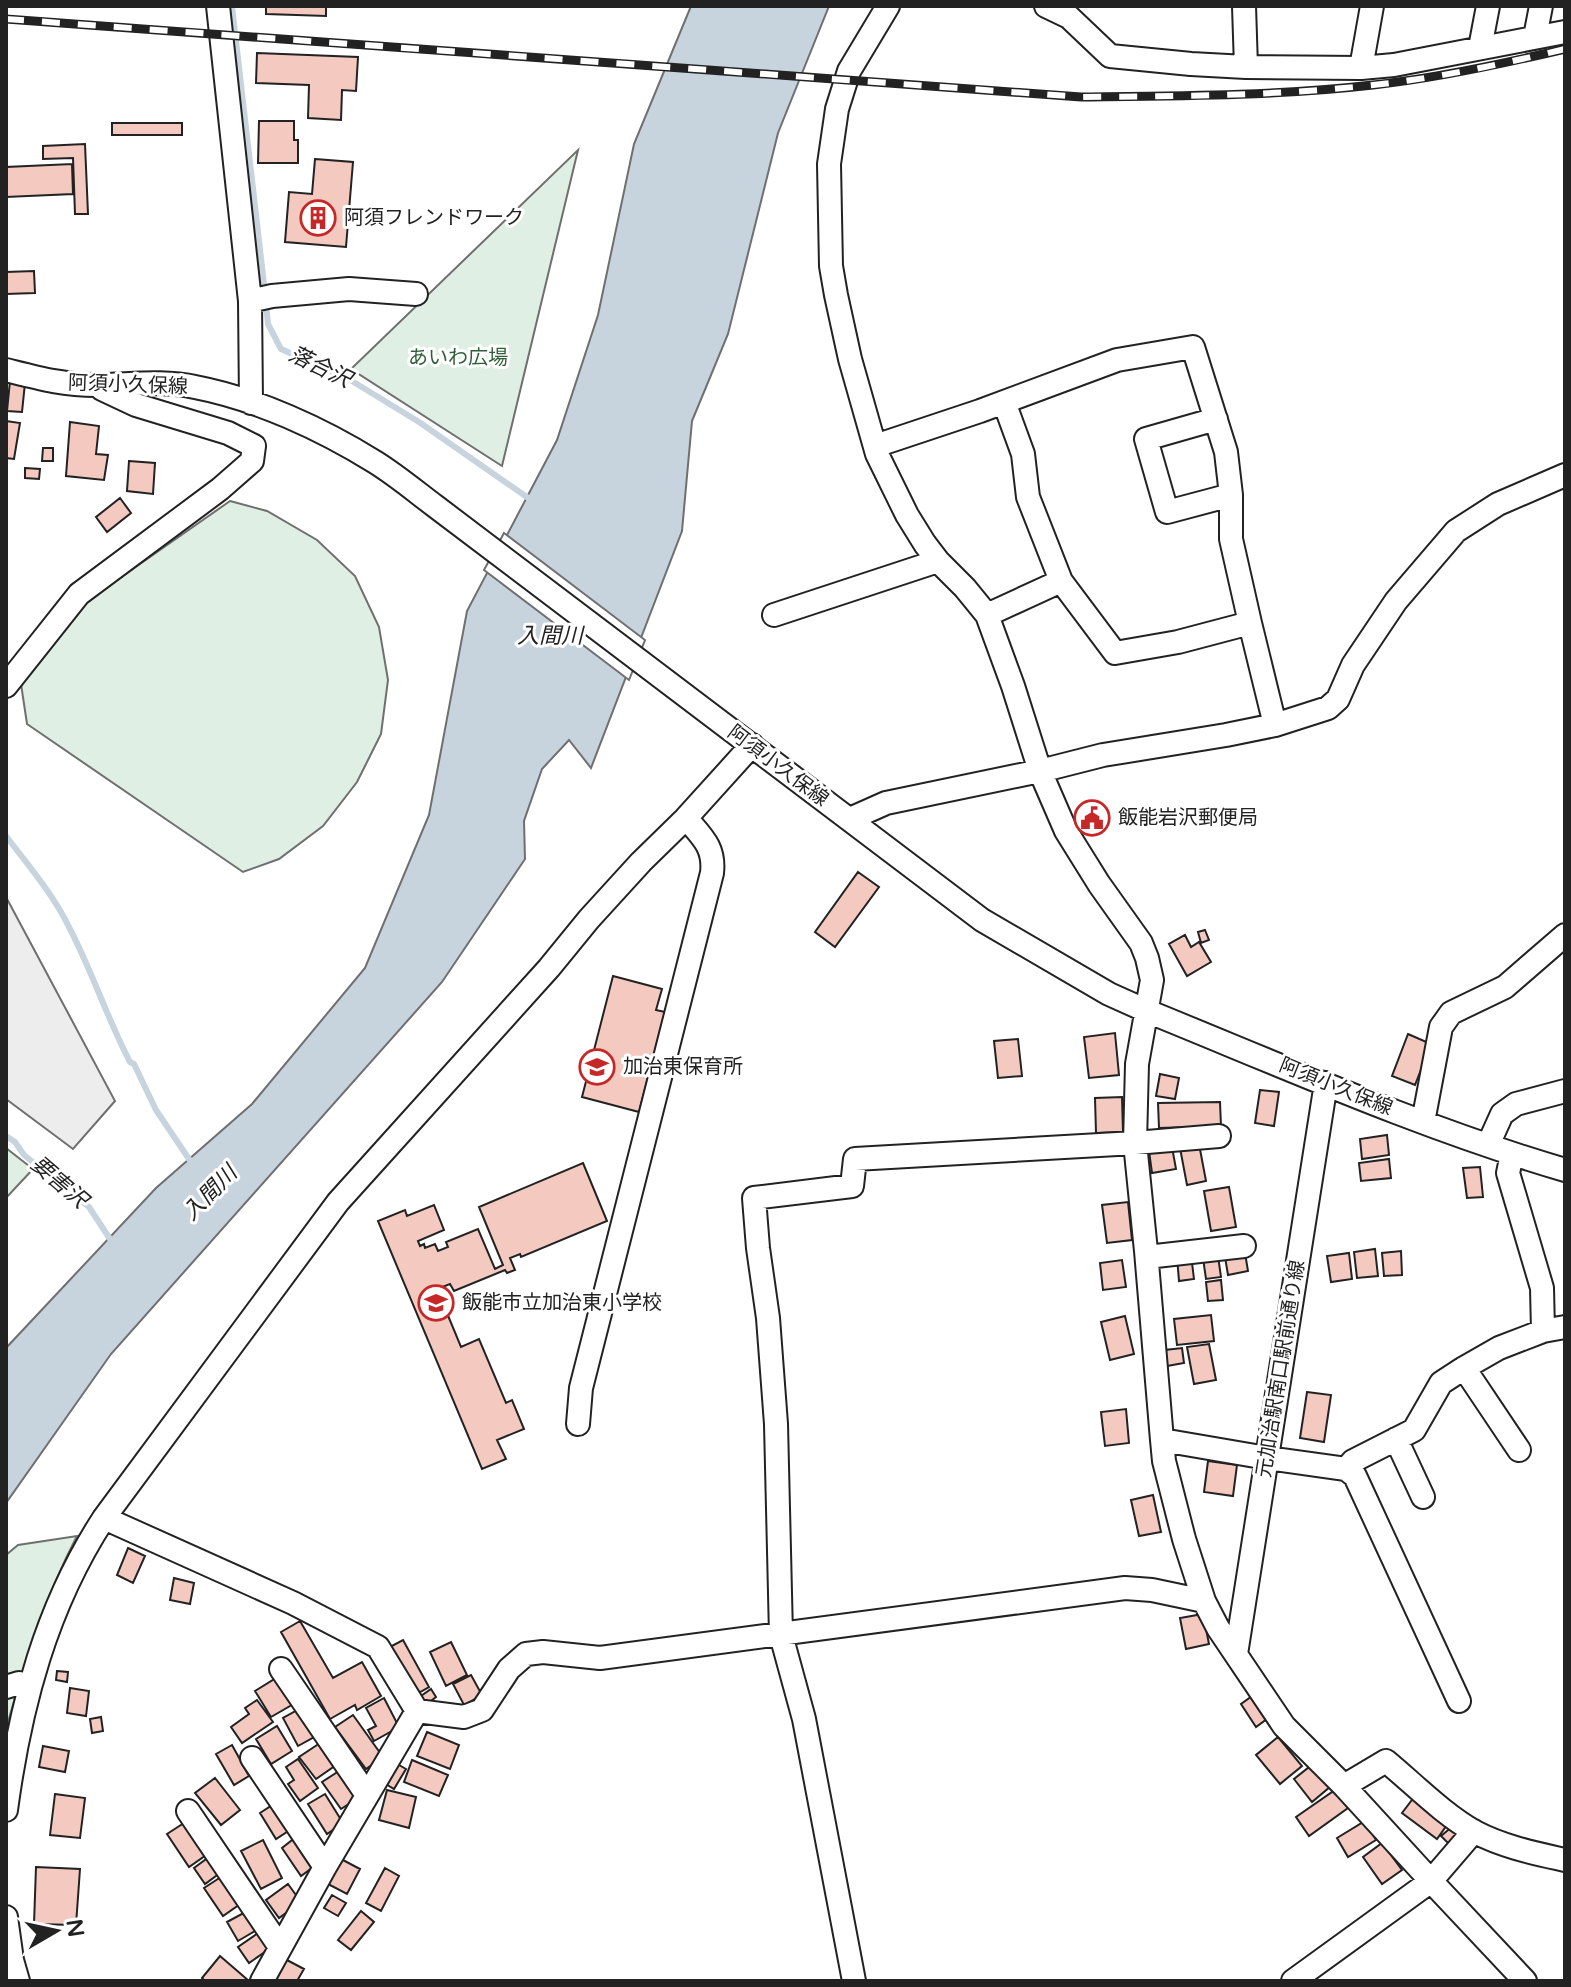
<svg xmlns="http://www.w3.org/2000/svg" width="1571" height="1987" font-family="'Varela Round','Noto Sans JP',sans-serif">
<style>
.green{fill:#e0efe3;stroke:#6f6f6f;stroke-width:2}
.parking{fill:#ededed;stroke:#6f6f6f;stroke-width:2}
.water{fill:#c7d3dd;stroke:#6f6f6f;stroke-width:2}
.pier{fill:#fff;stroke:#6f6f6f;stroke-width:2}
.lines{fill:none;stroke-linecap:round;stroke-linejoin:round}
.stream{stroke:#c7d3dd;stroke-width:6}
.building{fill:#f3c9c0;stroke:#222;stroke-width:2}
.minor-casing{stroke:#222;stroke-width:26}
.minor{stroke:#fff;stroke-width:22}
.rail-casing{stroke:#222;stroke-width:9}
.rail{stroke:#fff;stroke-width:6;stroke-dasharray:18;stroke-linecap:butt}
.labels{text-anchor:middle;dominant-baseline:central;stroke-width:6;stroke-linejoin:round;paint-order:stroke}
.poi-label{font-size:20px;fill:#222;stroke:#fff;text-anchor:start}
.park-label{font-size:20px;fill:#2f5e38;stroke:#fff}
.street-label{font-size:20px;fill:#222;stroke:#fff}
.water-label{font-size:22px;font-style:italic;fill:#222;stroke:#fff}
</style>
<rect width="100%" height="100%" fill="#fff"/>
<path class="green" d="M578 150 502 466 351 369Z
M230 501 267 511 317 540 355 576 379 627 388 680 381 734 357 782 323 826 279 859 243 872 27 724 21 684 87 601Z
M6 1148 33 1169 6 1198Z
M77 1536C45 1597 25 1663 6 1729V1555L18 1545Z"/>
<path class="parking" d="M6 897 115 1101 73 1149 6 1099Z"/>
<path class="water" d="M691 6H829L778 133 728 334 692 421 682 531 591 768 569 740 542 769 524 821 525 859 442 982 111 1354 6 1503V1348L156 1188 252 1104 365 968 429 815 467 611 557 440 598 315 634 144Z"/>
<path class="pier" d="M504 533 645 640 629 680 484 570Z"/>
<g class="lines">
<path class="stream" d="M232 6 265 293
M266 304 268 324 281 349 352 381 419 422 534 502
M6 836C28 865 53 894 69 927 92 971 107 1018 130 1062L134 1064 156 1110 193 1165
M6 1136 15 1142 24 1155 89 1207 112 1242"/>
</g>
<path class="building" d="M266 6H326V16L266 14Z
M257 53 358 57 356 91 342 90 341 120 308 118 309 85 256 83Z
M259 121H294V140H298V163H258Z
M112 123H182V135H112Z
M85 144 88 214H75L73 158 43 159V146Z
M315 159 353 162 346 247 285 242 289 192 312 194Z
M72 164 73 194 6 197V167Z
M34 271 35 293 6 294V272Z
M10 381 25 383 22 412 7 411Z
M6 421 20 423 14 459 6 458Z
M70 422 99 426 96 454 108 455 104 480 66 476Z
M43 448H53V461H42Z
M129 461 155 463 153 494 127 491Z
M25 468 40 469 39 479 25 478Z
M120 498 131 513 107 532 96 517Z
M858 872 879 887 835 947 815 932Z
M1205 930 1209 940 1201 943 1198 932Z
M1185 935 1191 947 1199 942 1211 962 1187 976 1169 944Z
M613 976 662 989 656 1010 665 1012 639 1112 582 1097Z
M1115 1033 1119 1075 1089 1078 1084 1037Z
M1408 1034 1431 1044 1415 1085 1392 1076Z
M1018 1039 1022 1076 998 1078 994 1041Z
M1160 1074 1179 1078 1175 1099 1156 1096Z
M1260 1090 1279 1092 1274 1126 1255 1123Z
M1122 1097 1123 1132 1096 1133 1095 1098Z
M1220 1102 1221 1126 1159 1128 1158 1103Z
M1387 1135 1389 1155 1362 1159 1360 1139Z
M1199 1144 1206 1181 1187 1185 1180 1148Z
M1172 1147 1176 1169 1152 1173 1149 1151Z
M1389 1159 1391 1178 1361 1181 1359 1163Z
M583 1163 607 1221 521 1257 520 1254 510 1258 515 1270 507 1273 505 1270 454 1291 450 1284 437 1289 461 1347 479 1339 506 1403 512 1400 524 1429 497 1440 506 1459 482 1469 378 1221 405 1210 407 1216 434 1205 444 1230 418 1241 420 1246 424 1244 425 1248 435 1244 438 1251 448 1247 446 1242 478 1229 495 1269 503 1265 479 1207Z
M1480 1167 1483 1197 1467 1198 1463 1168Z
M1229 1187 1236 1227 1211 1231 1204 1191Z
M1128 1202 1132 1240 1107 1243 1102 1205Z
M1375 1249 1378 1276 1357 1278 1354 1252Z
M1401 1251 1402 1275 1384 1276 1382 1253Z
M1245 1253 1248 1271 1228 1275 1225 1257Z
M1349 1253 1352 1279 1331 1282 1327 1256Z
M1191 1255 1194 1279 1179 1281 1177 1257Z
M1218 1256 1221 1277 1206 1279 1203 1258Z
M1122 1260 1126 1287 1103 1290 1100 1263Z
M1221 1280 1223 1300 1208 1301 1206 1282Z
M1211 1315 1214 1341 1177 1345 1174 1319Z
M1125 1316 1134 1354 1110 1360 1101 1322Z
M1209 1344 1216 1380 1194 1384 1187 1347Z
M1182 1348 1184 1363 1167 1366 1165 1350Z
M1307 1392 1331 1395 1324 1442 1300 1438Z
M1126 1409 1129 1443 1105 1446 1101 1412Z
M1208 1461 1237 1465 1233 1496 1204 1492Z
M1153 1495 1161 1532 1139 1536 1131 1500Z
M128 1548 145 1556 133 1583 117 1575Z
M174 1578 194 1583 190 1604 170 1600Z
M1203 1614 1209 1644 1186 1649 1180 1618Z
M300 1621 333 1678 362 1662 381 1696 357 1710 355 1705 330 1719 281 1632Z
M403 1640 429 1687 415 1695 388 1648Z
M451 1642 467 1675 446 1686 430 1652Z
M57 1671 68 1672 67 1682 56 1680Z
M281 1675 297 1702 271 1717 255 1691Z
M471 1675 482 1695 464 1705 453 1684Z
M70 1688 89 1691 86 1716 67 1713Z
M431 1689 436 1697 427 1704 421 1696Z
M1255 1694 1271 1716 1256 1727 1241 1704Z
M384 1698 399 1727 374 1741 368 1730 376 1726 366 1708Z
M257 1700 273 1722 242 1743 231 1727 249 1714 245 1708Z
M301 1708 316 1736 298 1746 283 1718Z
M353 1715 383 1757 366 1769 335 1727Z
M101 1717 103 1731 92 1733 90 1719Z
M277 1726 292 1751 271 1764 256 1739Z
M427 1732 459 1745 450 1769 417 1756Z
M1278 1737 1302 1766 1280 1784 1256 1755Z
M323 1741 339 1763 316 1779 299 1757Z
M232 1745 249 1776 234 1785 216 1754Z
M43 1746 69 1751 65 1772 39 1767Z
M298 1759 318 1788 300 1801 288 1784 294 1780 286 1767Z
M412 1760 448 1775 439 1796 404 1782Z
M392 1761 406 1769 394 1789 381 1781Z
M1313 1764 1331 1786 1312 1802 1294 1779Z
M342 1769 361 1796 341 1809 322 1782Z
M215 1778 240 1810 221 1825 195 1793Z
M387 1790 416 1797 409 1828 379 1820Z
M1335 1790 1348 1808 1309 1836 1296 1817Z
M55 1794 85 1798 80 1838 50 1835Z
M325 1794 343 1823 327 1834 308 1804Z
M1415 1796 1449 1822 1437 1839 1402 1813Z
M277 1802 293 1828 276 1839 260 1813Z
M187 1821 209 1853 189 1867 167 1834Z
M1365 1821 1376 1840 1348 1857 1337 1838Z
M1454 1825 1462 1835 1450 1845 1441 1836Z
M296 1837 316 1865 301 1876 282 1848Z
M263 1840 282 1878 261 1889 241 1851Z
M1382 1843 1402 1870 1382 1884 1363 1857Z
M209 1857 220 1873 205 1884 194 1868Z
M341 1859 360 1869 347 1894 328 1884Z
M36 1867 80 1869 76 1925 34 1924Z
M385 1868 399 1876 381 1911 366 1903Z
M224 1875 243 1902 223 1916 204 1888Z
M288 1884 301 1902 279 1918 266 1900Z
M332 1895 346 1903 338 1916 324 1908Z
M249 1910 260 1928 238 1941 227 1922Z
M361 1911 374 1922 351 1950 338 1940Z
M261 1931 272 1947 249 1963 238 1947Z
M220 1956 249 1981H205L202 1978Z
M285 1959 304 1969 297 1981H273Z"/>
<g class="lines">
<defs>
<path id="minor" d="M218 6 250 301 251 403
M888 6 849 71 837 109 829 164 831 266 836 295 850 359 877 454 907 515 925 544 938 561 965 588 987 615 1013 686 1040 771 1066 831 1099 884 1141 943 1147 958 1152 980 1137 1064 1135 1143 1146 1251 1162 1440 1164 1461 1184 1539 1204 1601 1218 1628 1284 1726 1344 1786 1431 1881 1525 1981
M1046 6 1069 17 1110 56 1191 64 1246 67 1361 68 1394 65 1565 32
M1244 6 1246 67
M1535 37 1541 6
M1480 48 1488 6
M1361 68 1372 6
M250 301 272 296 349 289 416 294
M6 370C38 378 63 385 96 385 128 385 163 380 195 387 257 399 322 429 375 462 396 475 415 491 435 506L982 920 1109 994 1147 1011C1285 1067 1422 1128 1565 1170
M1216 419 1146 439 1167 512 1231 495
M875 446 980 411 1117 360 1193 347 1226 452 1231 495V539L1250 623 1275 725
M1061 581 1115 653 1178 642 1250 623
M774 615 938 561
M987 615 1061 581 1028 497 1023 454 1004 402
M6 686 79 594 220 489 252 461 254 446 228 433 136 405 102 389
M850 819 886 803 1040 771 1103 755 1226 735 1275 725 1328 708 1338 699 1353 665 1396 601 1456 531 1498 504 1565 475
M1423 1122 1441 1027 1451 1013 1505 987 1565 935
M1488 1145 1502 1114 1516 1104 1565 1091
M1512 1154 1508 1173 1542 1288 1543 1331
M1147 1257 1244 1246
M1464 1368 1519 1450
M578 1424 581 1388 712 873C715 847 702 837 686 818
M1396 1439 1423 1497
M1162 1440 1267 1458 1346 1469 1355 1476 1459 1701
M1346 1469 1353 1461 1414 1430 1441 1383 1464 1368 1499 1348 1543 1331 1565 1327
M104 1518 293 1603 378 1647 417 1711 464 1717 482 1710 509 1669 526 1654 543 1652 600 1658 1125 1588 1152 1590 1204 1601
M1236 1654 1326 1083
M281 1669 367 1795
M6 1687 19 1683
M252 1758 325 1867
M1344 1786 1386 1761C1415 1785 1443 1814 1475 1832 1504 1847 1534 1853 1565 1860
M6 1810C20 1706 46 1607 104 1518L338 1202 549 968 589 919 641 862 686 818 752 745
M188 1811 280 1947
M6 1917 12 1960 18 1981
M262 1981 325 1867 417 1711
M854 1981 804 1719 781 1635 776 1424 768 1318 758 1248 754 1198 852 1186 855 1159 1135 1143 1219 1136
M1293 1981 1431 1881 1474 1831"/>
</defs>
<use href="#minor" class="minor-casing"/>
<use href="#minor" class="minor"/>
<defs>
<path id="rail" d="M6 19 1081 97C1179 96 1276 96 1373 85 1438 78 1502 64 1565 49"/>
</defs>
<use href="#rail" class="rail-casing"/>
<use href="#rail" class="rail"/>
</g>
<defs>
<symbol id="building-ring" viewBox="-11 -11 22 22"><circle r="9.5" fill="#fff" stroke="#c62828" stroke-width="1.5"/><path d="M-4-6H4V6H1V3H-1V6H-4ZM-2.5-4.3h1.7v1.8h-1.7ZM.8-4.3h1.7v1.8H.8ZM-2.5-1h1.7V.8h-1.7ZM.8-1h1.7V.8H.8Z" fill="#c62828"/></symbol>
<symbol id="civic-ring" viewBox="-11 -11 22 22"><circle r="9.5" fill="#fff" stroke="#c62828" stroke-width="1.5"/><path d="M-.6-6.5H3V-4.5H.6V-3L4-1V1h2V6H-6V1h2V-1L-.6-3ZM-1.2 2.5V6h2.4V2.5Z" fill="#c62828"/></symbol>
<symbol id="school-ring" viewBox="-11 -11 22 22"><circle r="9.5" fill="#fff" stroke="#c62828" stroke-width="1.5"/><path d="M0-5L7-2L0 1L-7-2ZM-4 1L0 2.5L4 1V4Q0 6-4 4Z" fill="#c62828"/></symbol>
</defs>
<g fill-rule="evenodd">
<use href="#building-ring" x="298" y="198" width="40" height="40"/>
<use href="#civic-ring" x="1072" y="798" width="40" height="40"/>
<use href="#school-ring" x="577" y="1047" width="40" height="40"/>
<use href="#school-ring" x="416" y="1283" width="40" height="40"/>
</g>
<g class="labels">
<g class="poi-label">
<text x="344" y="218">阿須フレンドワーク</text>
<text x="1118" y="818">飯能岩沢郵便局</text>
<text x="623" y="1067">加治東保育所</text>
<text x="462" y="1303">飯能市立加治東小学校</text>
</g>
<g class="park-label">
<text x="458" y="358">あいわ広場</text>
</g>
<g class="street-label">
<text transform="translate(128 385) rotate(2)">阿須小久保線</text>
<text transform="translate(778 766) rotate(37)">阿須小久保線</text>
<text transform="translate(1336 1087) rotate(22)">阿須小久保線</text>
<text transform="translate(1281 1369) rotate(-81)">元加治駅南口駅前通り線</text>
</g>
<g class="water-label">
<text transform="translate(320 367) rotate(26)">落合沢</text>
<text x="550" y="636">入間川</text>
<text transform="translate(59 1182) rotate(41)">要害沢</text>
<text transform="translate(210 1193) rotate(-46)">入間川</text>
</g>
</g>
<rect width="1571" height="1987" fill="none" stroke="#222222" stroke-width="16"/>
<g transform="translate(56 1931) rotate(81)" stroke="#ffffff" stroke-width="6" paint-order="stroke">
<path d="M0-6L14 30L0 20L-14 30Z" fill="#222222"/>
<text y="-12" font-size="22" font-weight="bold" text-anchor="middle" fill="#222222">N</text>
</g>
</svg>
